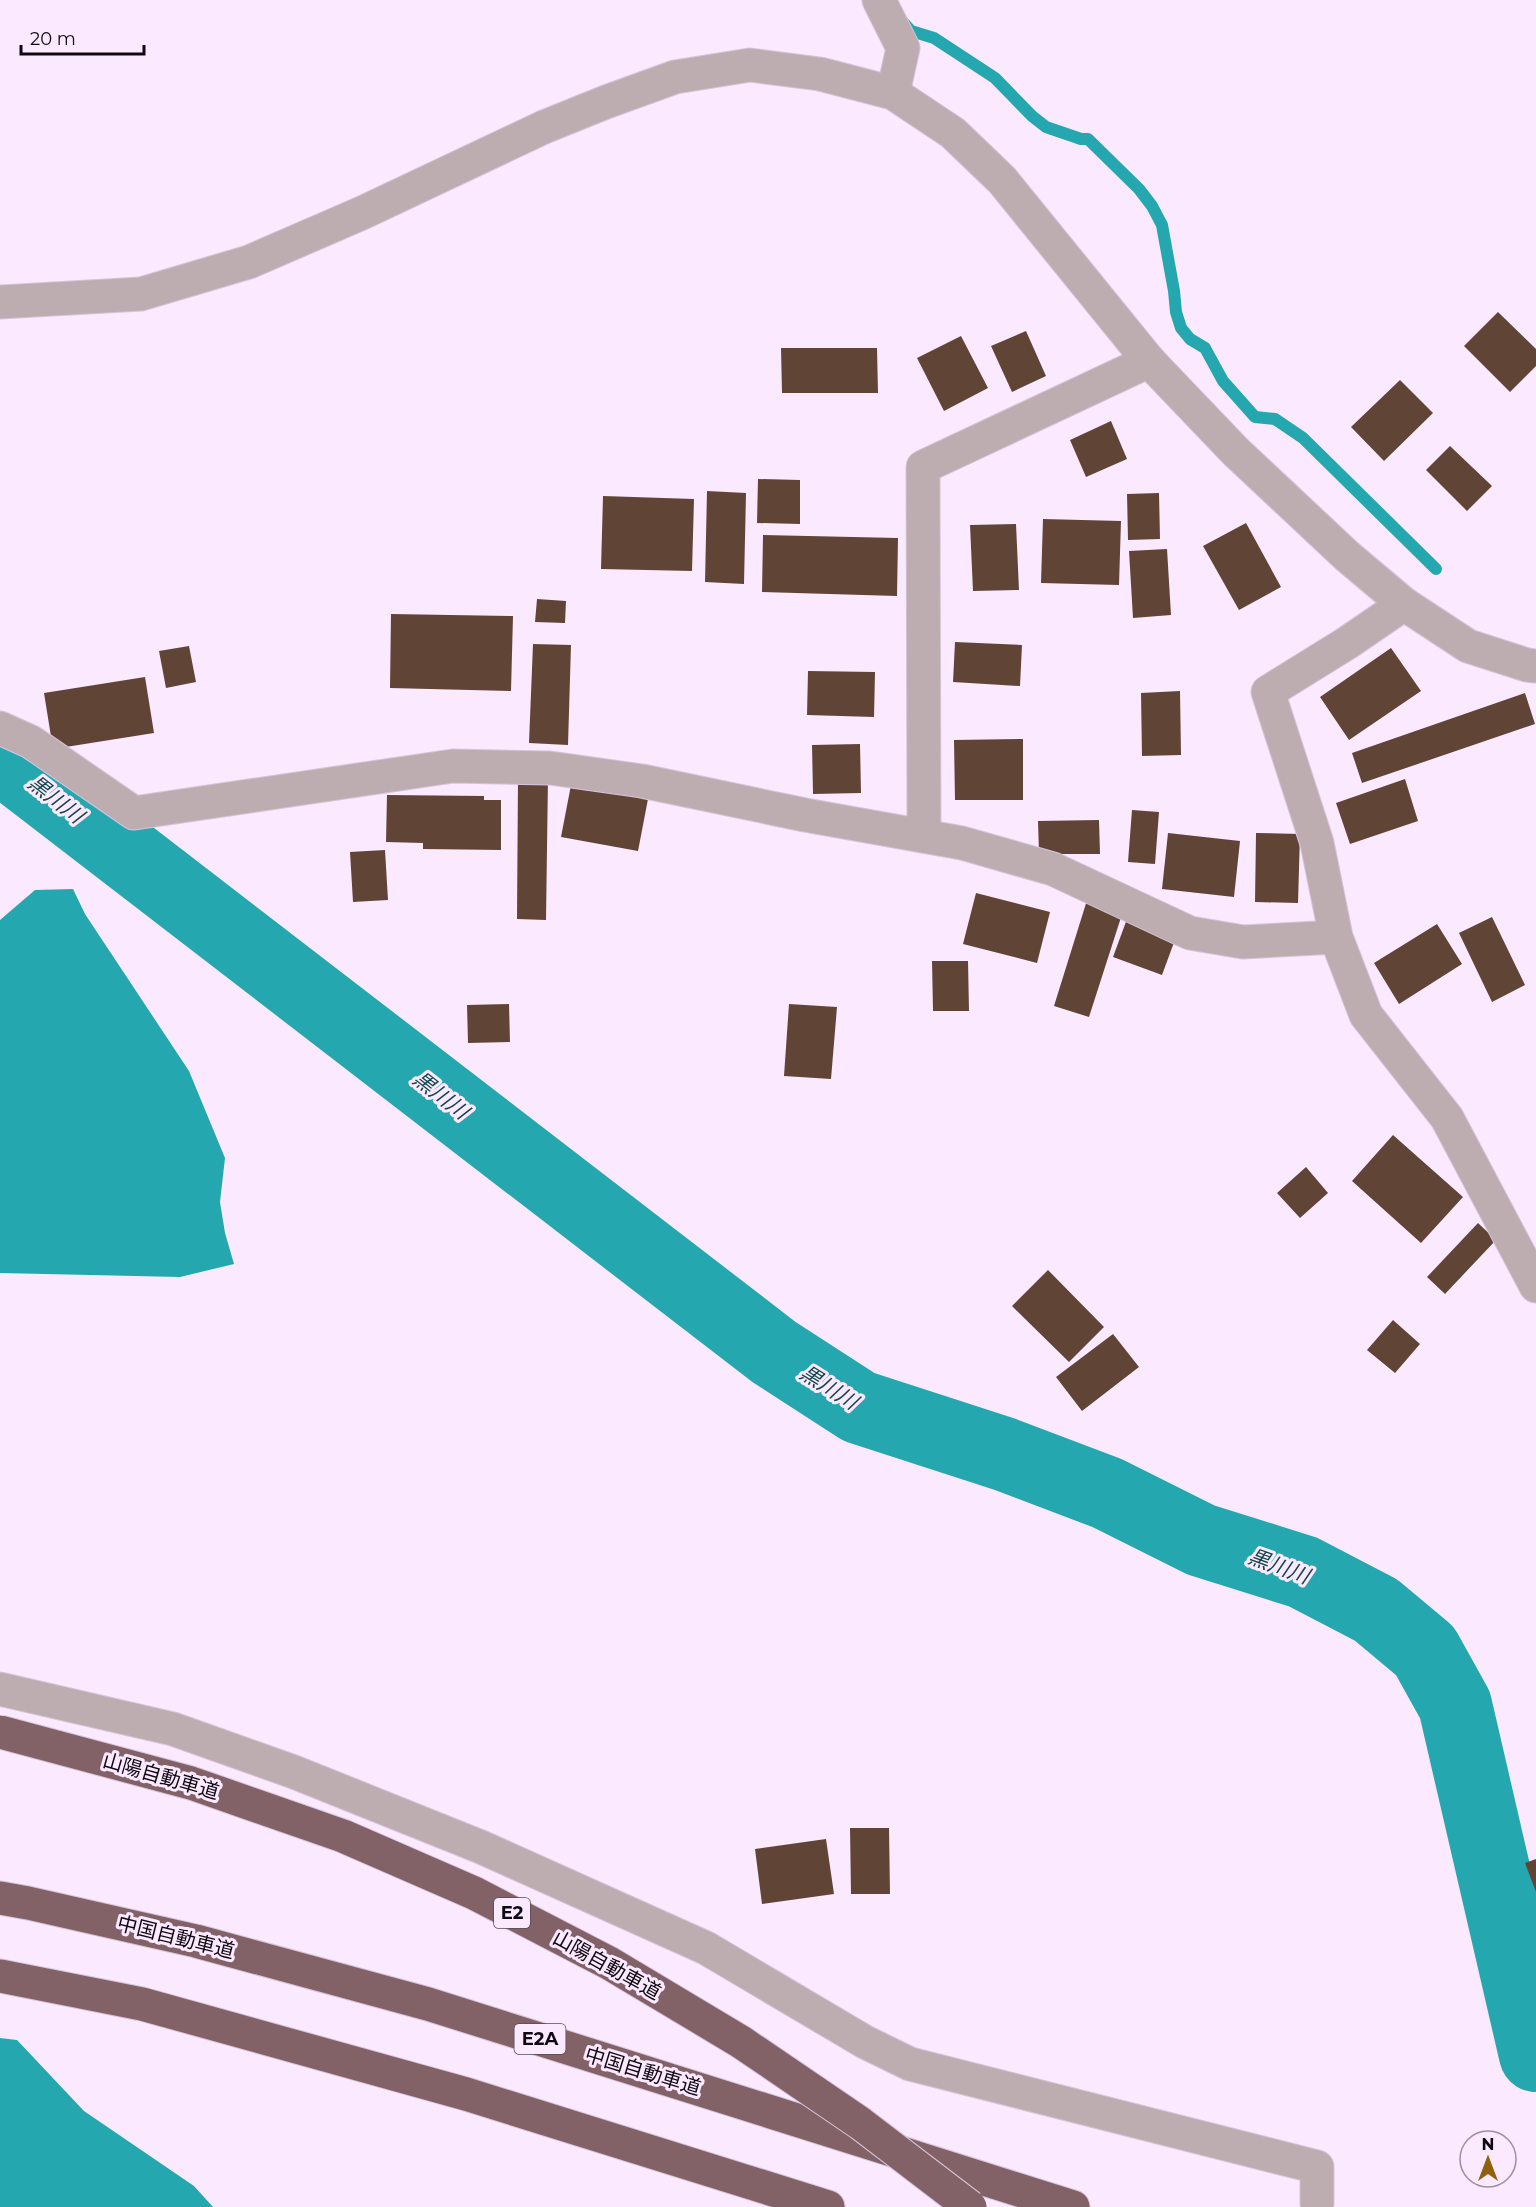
<svg xmlns="http://www.w3.org/2000/svg" width="1536" height="2207" font-family="Montserrat,'Noto Sans JP',sans-serif">
<style>
.water{fill:#25a7af}
.lines{fill:none;stroke-linecap:round;stroke-linejoin:round}
.stream{stroke:#25a7af;stroke-width:12}
.river{stroke:#25a7af;stroke-width:74}
.building{fill:#604537}
.minor-casing{stroke:#d5c5d9;stroke-width:35}
.tertiary-casing{stroke:#d5c5d9;stroke-width:35}
.motorway-casing{stroke:#d5c5d9;stroke-width:35}
.minor{stroke:#beadb0;stroke-width:33}
.tertiary{stroke:#beadb0;stroke-width:33}
.motorway{stroke:#826167;stroke-width:33}
.motorway-bridge-casing{stroke:#d5c5d9;stroke-width:35;stroke-linecap:butt}
.motorway-bridge{stroke:#826167;stroke-width:33}
.labels{text-anchor:middle;dominant-baseline:central;stroke-width:6;stroke-linejoin:round;paint-order:stroke}
.shield{fill:#fbe9ff;stroke:#564c58;stroke-width:1.5}
.shield-label{font-size:18px;font-weight:bold;fill:#100811}
.street-label{font-size:20px;fill:#100811;stroke:#fbe9ff}
.water-label{font-size:21px;font-style:italic;fill:#11474a;stroke:#fbe9ff}
</style>
<rect width="100%" height="100%" fill="#fbe9ff"/>
<path class="water" d="M73 889 85 914 189 1071 225 1158 220 1202 225 1233 234 1264 180 1277 0 1273V920L35 890Z
M0 2038 17 2040 84 2111 194 2186 213 2207H0Z"/>
<g class="lines">
<path class="stream" d="M902 21 911 31 934 38 995 78 1032 116 1046 127 1081 139H1088L1139 189 1152 206 1162 225 1174 291 1176 312 1181 328 1190 339 1205 348 1223 381 1255 417 1275 419 1303 438 1436 569"/>
<path class="river" d="M0 756 774 1352 859 1407 1004 1454 1107 1493 1201 1540 1303 1572 1376 1610 1425 1651 1455 1705 1536 2055"/>
</g>
<path class="building" d="M1498 312 1536 349V366L1510 392 1464 346Z
M1026 331 1046 376 1012 392 991 346Z
M961 336 988 388 944 411 917 358Z
M781 348H877L878 393H782Z
M1400 380 1433 413 1384 461 1351 427Z
M1111 421 1127 459 1086 477 1070 440Z
M1450 446 1492 486 1467 511 1426 470Z
M758 479 800 480V524L757 523Z
M707 491 746 493 744 584 705 582Z
M1159 493 1160 539 1128 540 1127 494Z
M603 496 694 499 692 571 601 569Z
M1043 519 1121 521 1119 585 1041 583Z
M1246 523 1281 587 1239 610 1203 546Z
M1016 524 1019 590 973 591 970 525Z
M763 535 898 538 897 596 762 592Z
M1167 549 1171 615 1133 618 1129 551Z
M537 599 566 601 565 623 535 622Z
M391 614 513 616 511 691 390 688Z
M955 642 1022 645 1020 686 953 682Z
M533 644 571 645 568 745 529 743Z
M189 646 196 682 166 688 159 651Z
M1391 648 1421 691 1349 740 1320 697Z
M808 671 875 672 874 717 807 715Z
M145 677 154 733 53 749 44 693Z
M1180 691 1181 755 1142 756 1141 693Z
M1525 693 1535 724 1362 783 1352 753Z
M1023 739V800H955L954 740Z
M860 744 861 793 813 794 812 745Z
M518 776 548 777 546 920 517 919Z
M1405 779 1418 821 1350 844 1336 803Z
M571 785 648 799 638 851 561 837Z
M387 795 484 796V800H501V850L423 849V843L386 842Z
M1132 810 1159 812 1155 864 1128 862Z
M1099 820 1100 854H1039L1038 821Z
M1168 833 1240 841 1234 897 1162 889Z
M1256 833 1300 834 1298 903 1255 902Z
M385 850 388 900 353 902 350 852Z
M976 893 1050 912 1037 963 963 944Z
M1088 897 1124 908 1089 1017 1054 1006Z
M1492 917 1525 985 1492 1002 1459 933Z
M1127 919 1176 937 1162 975 1113 957Z
M1437 924 1462 964 1399 1004 1374 963Z
M932 961H968L969 1011H933Z
M509 1004 510 1042 468 1043 467 1005Z
M789 1004 837 1007 831 1079 784 1076Z
M1393 1135 1463 1197 1421 1243 1352 1181Z
M1306 1167 1328 1193 1300 1218 1277 1193Z
M1478 1223 1496 1240 1445 1294 1427 1277Z
M1048 1270 1104 1327 1069 1362 1012 1306Z
M1393 1320 1420 1344 1395 1373 1367 1350Z
M1113 1334 1139 1367 1082 1411 1056 1377Z
M850 1828H889L890 1894H851Z
M826 1839 834 1894 762 1904 755 1849Z
M1536 1859V1892L1525 1863Z"/>
<g class="lines">
<defs>
<path id="minor" d="M879 0 903 48 893 93
M1404 604 1347 643 1268 692 1317 843 1336 937 1366 1015 1447 1118 1536 1286
M0 728 31 742 134 813 453 766 550 768 642 781 805 815 962 843 1053 869 1190 933 1243 942 1336 937
M924 836 923 467 1149 361
M0 1689 173 1729 294 1772 481 1847 706 1948 865 2042 910 2064 1317 2167V2203"/>
<path id="tertiary" d="M0 302 141 294 249 262 362 213 544 127 606 102 675 77 750 65 820 74 893 93 953 133 1002 180 1149 361 1235 451 1347 556 1404 604 1468 646 1527 665 1536 666"/>
<path id="motorway" d="M0 1898 28 1903 196 1941 428 2004 1073 2207
M0 1976 142 2004 466 2094 828 2207"/>
</defs>
<use href="#minor" class="minor-casing"/>
<use href="#tertiary" class="tertiary-casing"/>
<use href="#motorway" class="motorway-casing"/>
<use href="#minor" class="minor"/>
<use href="#tertiary" class="tertiary"/>
<use href="#motorway" class="motorway"/>
<defs>
<path id="motorway-bridge" d="M0 1732 191 1783 343 1836 474 1893 609 1963 741 2042 860 2123 970 2207"/>
</defs>
<use href="#motorway-bridge" class="motorway-bridge-casing"/>
<use href="#motorway-bridge" class="motorway-bridge"/>
</g>
<g class="labels">
<g class="shield">
<rect x="494" y="1898" width="36" height="30" rx="4.5"/>
<rect x="514.5" y="2024" width="51" height="30" rx="4.5"/>
</g>
<g class="shield-label">
<text x="512" y="1913">E2</text>
<text x="540" y="2039">E2A</text>
</g>
<g class="street-label">
<text transform="translate(161 1776) rotate(16)">山陽自動車道</text>
<text transform="translate(176 1937) rotate(14)">中国自動車道</text>
<text transform="translate(607 1965) rotate(29)">山陽自動車道</text>
<text transform="translate(643 2071) rotate(17)">中国自動車道</text>
</g>
<g class="water-label">
<text transform="translate(56 799) rotate(38)">黒川川</text>
<text transform="translate(441 1095) rotate(38)">黒川川</text>
<text transform="translate(829 1387) rotate(32)">黒川川</text>
<text transform="translate(1279 1566) rotate(20)">黒川川</text>
</g>
</g>
<g transform="translate(1488 2159)"><circle r="28" fill="#fbe9ff" stroke="#9d8fa0" stroke-width="1.5"/>
<path d="M0-4.5L10 22L0 15L-10 22Z" fill="#90600c"/>
<text y="-9" font-size="16" font-weight="bold" text-anchor="middle" fill="#100811">N</text>
</g>
<path d="M21 45v9h123v-9" fill="none" stroke="#100811" stroke-width="3"/>
<text x="30" y="45" font-size="18" fill="#100811" stroke="#fbe9ff" stroke-width="4.5" paint-order="stroke">20 m</text>
</svg>
